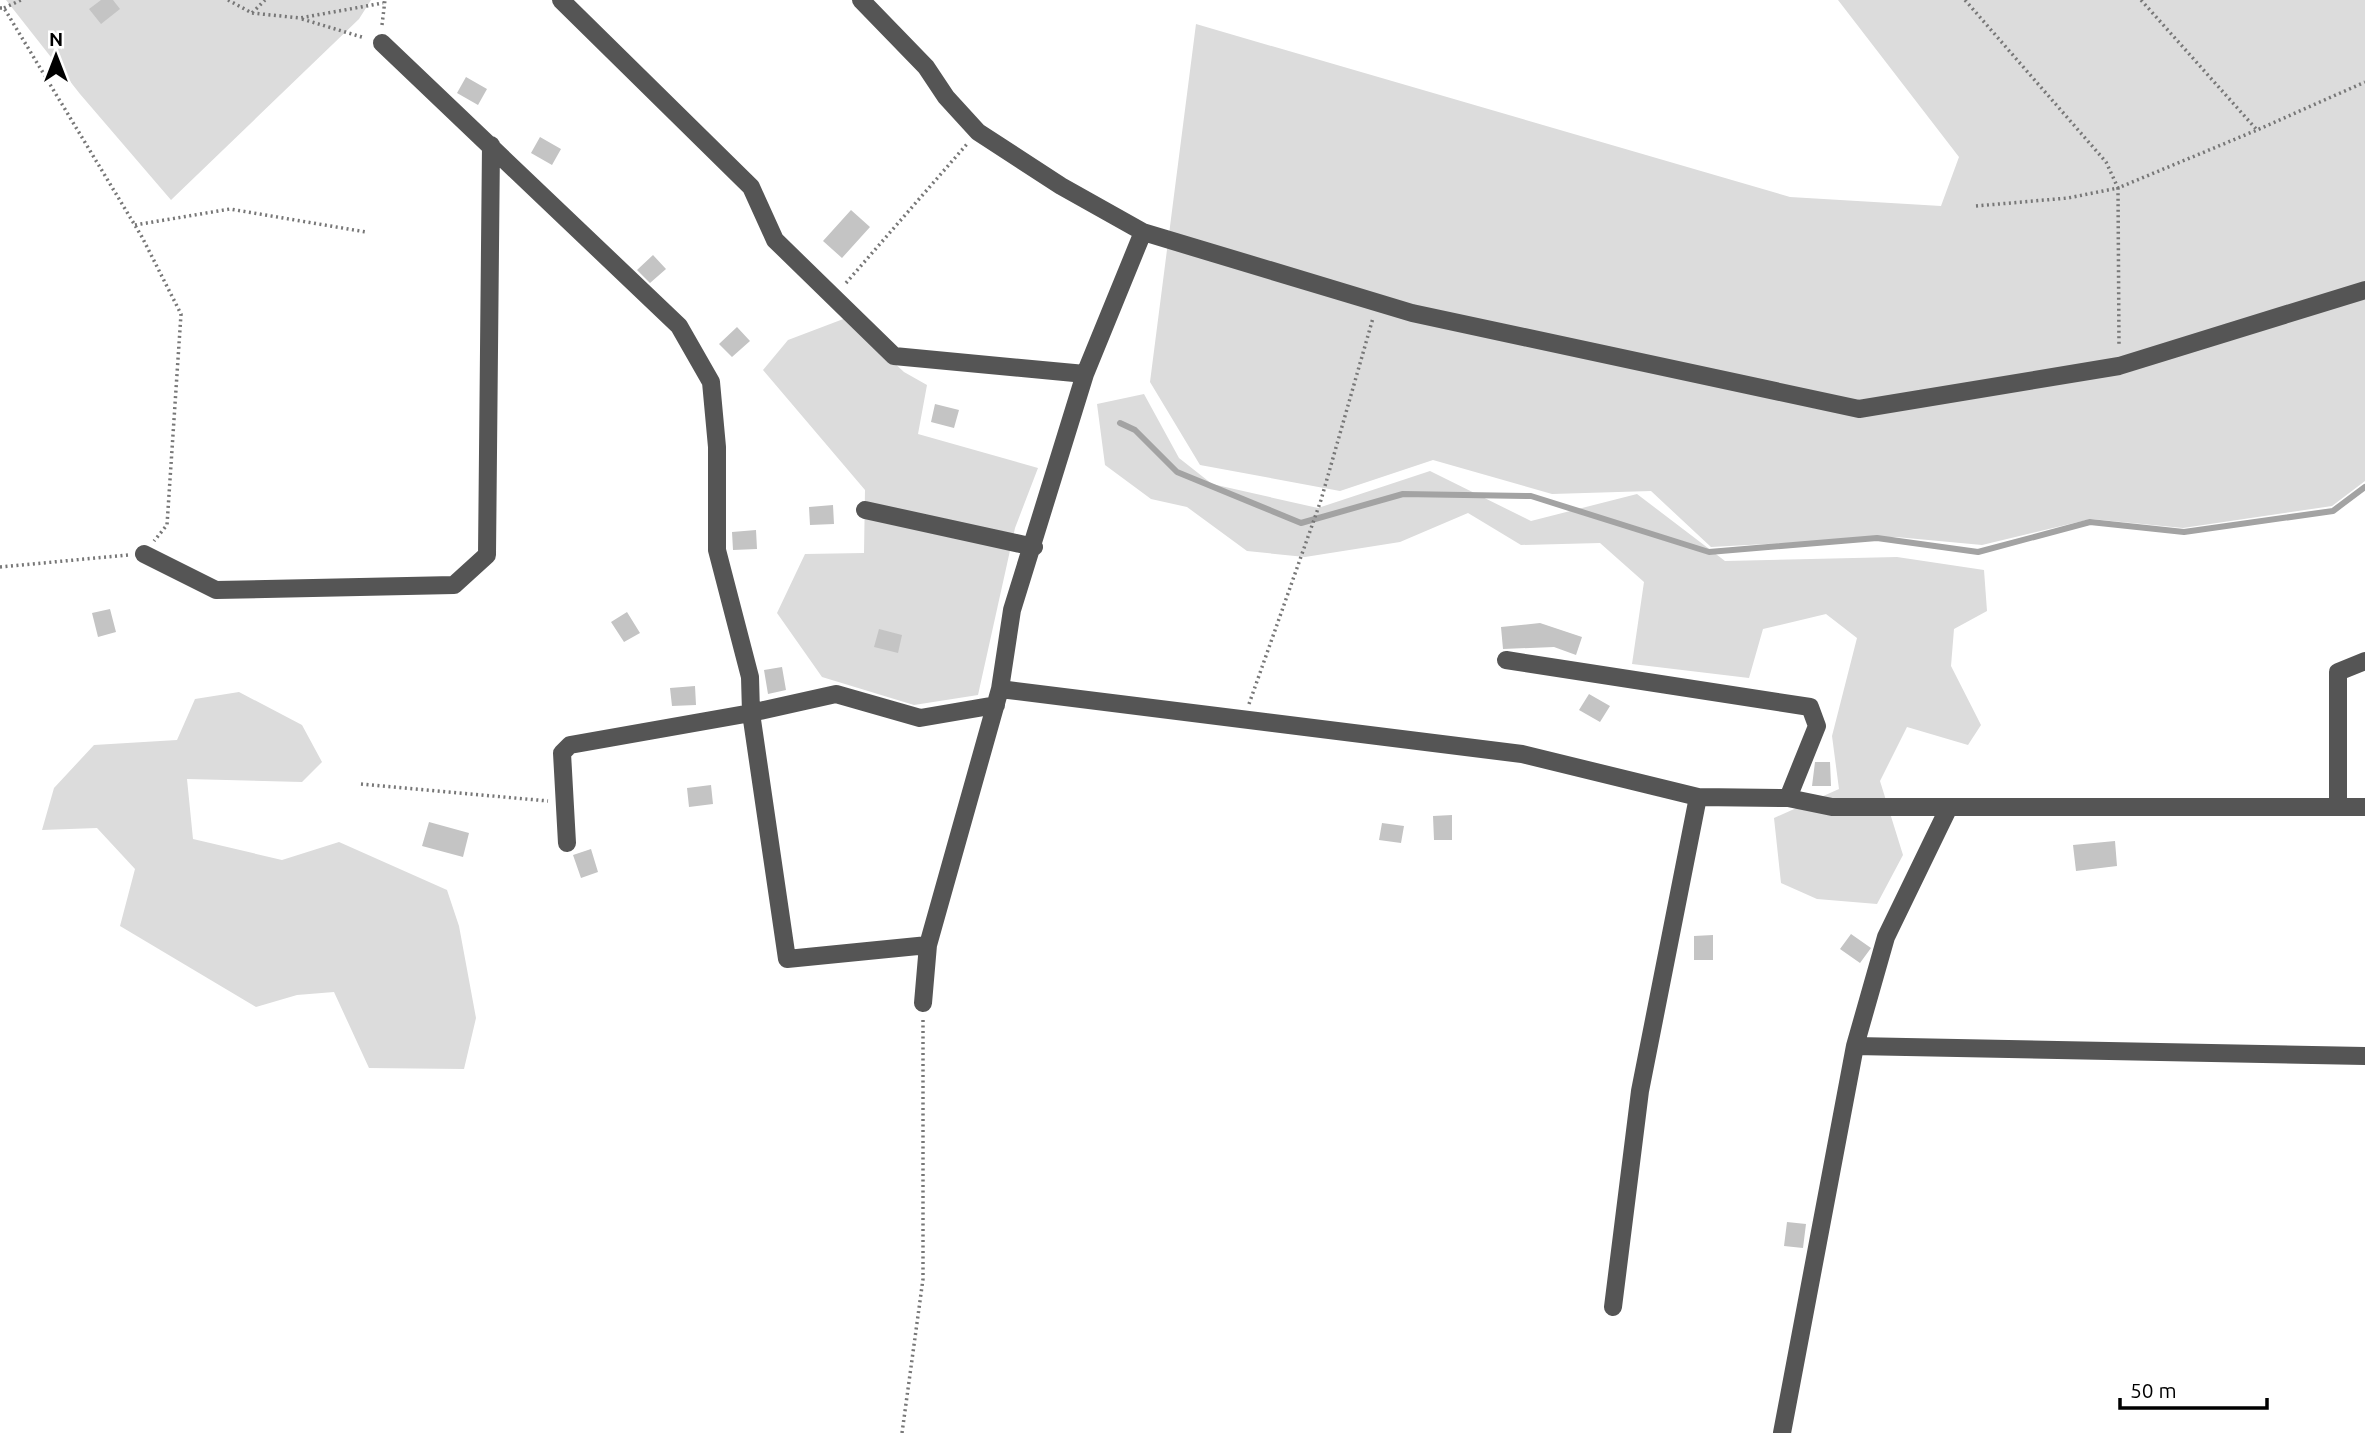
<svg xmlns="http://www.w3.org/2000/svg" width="2365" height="1433" font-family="Ubuntu,sans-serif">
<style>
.green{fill:#dcdcdc}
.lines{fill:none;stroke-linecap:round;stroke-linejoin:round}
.stream{stroke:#a3a3a3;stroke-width:6}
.building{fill:#c4c4c4}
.path{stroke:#777;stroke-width:3.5;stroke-dasharray:2 3.5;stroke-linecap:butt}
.minor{stroke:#555;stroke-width:18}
</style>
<rect width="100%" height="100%" fill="#fff"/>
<path class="green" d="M6 0H371L359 19 171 200 80 94Z
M1838 0H2365V481L2332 506 2183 528 2091 519 1982 545 1896 537 1711 547 1651 491 1552 494 1433 460 1340 491 1200 465 1150 382 1196 24 1790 197 1941 206 1959 157Z
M846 318 904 372 927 385 918 434 1038 468 1015 528 978 695 914 705 822 677 777 613 805 554 864 553 865 490 763 370 788 340Z
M1144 394 1179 458 1212 484 1318 508 1430 471 1531 521 1637 494 1725 561 1897 557 1984 570 1987 611 1954 629 1951 666 1981 725 1968 745 1907 727 1880 781 1903 855 1877 904 1817 899 1781 883 1774 818 1839 789 1832 736 1857 638 1826 614 1763 629 1749 678 1632 664 1644 582 1600 543 1521 545 1468 513 1400 542 1305 557 1247 551 1187 507 1151 499 1105 465 1097 404Z
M239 692 302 725 322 762 302 782 187 779 193 839 282 860 339 842 447 890 459 926 476 1018 464 1069 369 1068 334 992 297 995 256 1007 120 926 135 869 97 828 42 830 54 788 94 745 177 740 195 699Z"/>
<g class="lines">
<path class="stream" d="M1120 423 1135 430 1177 472 1301 523 1403 494 1531 496 1709 552 1877 538 1978 552 2090 522 2184 532 2333 511 2365 487"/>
</g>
<path class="building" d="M101 0H113L120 9 101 24 89 9Z
M466 77 487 89 478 105 457 93Z
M540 137 561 149 552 165 531 153Z
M851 210 870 227 842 258 823 241Z
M653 255 666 269 650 283 637 270Z
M737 327 750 341 732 357 719 344Z
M935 404 959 410 954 428 931 422Z
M833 505 834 524 810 525 809 507Z
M756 530 757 549 733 550 732 532Z
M110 609 116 632 98 637 92 613Z
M627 612 640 633 624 642 611 622Z
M1540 623 1582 637 1576 655 1554 647 1503 649 1501 627Z
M879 629 902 635 898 653 874 647Z
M782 667 786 690 768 694 764 670Z
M695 686 696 705 672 706 670 688Z
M1589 694 1610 706 1600 722 1579 710Z
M1815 762H1830L1831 786H1812Z
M711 785 713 804 689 807 687 788Z
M1452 815V840H1434L1433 816Z
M429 822 469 833 463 857 422 846Z
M1382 823 1404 826 1401 843 1379 840Z
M2115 841 2117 866 2076 871 2073 845Z
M591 849 598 872 581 878 573 855Z
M1851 934 1871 948 1860 963 1840 949Z
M1713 935V960H1694V936Z
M1787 1222 1806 1224 1803 1248 1784 1246Z"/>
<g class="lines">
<path class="path" d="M228 0 252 13 265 0
M1965 0 2106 162 2118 188 2257 130
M2141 0 2257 130 2365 82
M0 8H4L142 237 181 314 167 525 154 541
M4 8 21 0
M252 13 300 18 383 3
M302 19 365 38
M382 25 385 0
M1976 206 2068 198 2118 188 2119 346
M135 225 230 209 366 232
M846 283 967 144
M0 567 128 555
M1249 704 1321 500 1373 318
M361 784 548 801
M902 1433 923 1279V1020"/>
<path class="minor" d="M561 0 751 187 775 240 894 356 1085 374
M861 0 926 67 946 97 978 132 1061 186 1143 232 1085 374 1012 610 1000 689 928 945 923 1003
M382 43 679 326 711 382 717 447V550L750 677 751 713 787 959 928 945
M1143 232 1412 313 1859 409 2119 366 2365 290
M865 510 1034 547
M144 554 216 590 454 585 487 555 491 145
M1506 660 1810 707 1817 726 1788 798
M1000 689 1522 754 1698 797 1788 798 1832 807H2365
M2338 807V672L2365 661
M567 843 562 753 570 745 751 713 836 694 920 718 996 705
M1855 1046 1886 937 1949 807
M1613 1307 1640 1091 1698 797
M1782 1433 1855 1046 2365 1056"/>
</g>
<g transform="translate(56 56)" stroke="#ffffff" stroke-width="5" paint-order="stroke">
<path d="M0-5L12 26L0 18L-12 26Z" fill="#000000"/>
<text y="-10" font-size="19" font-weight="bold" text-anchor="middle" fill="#000000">N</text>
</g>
<path d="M2120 1398v10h147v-10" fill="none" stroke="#000000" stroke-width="3.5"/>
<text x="2130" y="1398" font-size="21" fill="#000000" stroke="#ffffff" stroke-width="5" paint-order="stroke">50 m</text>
</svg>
